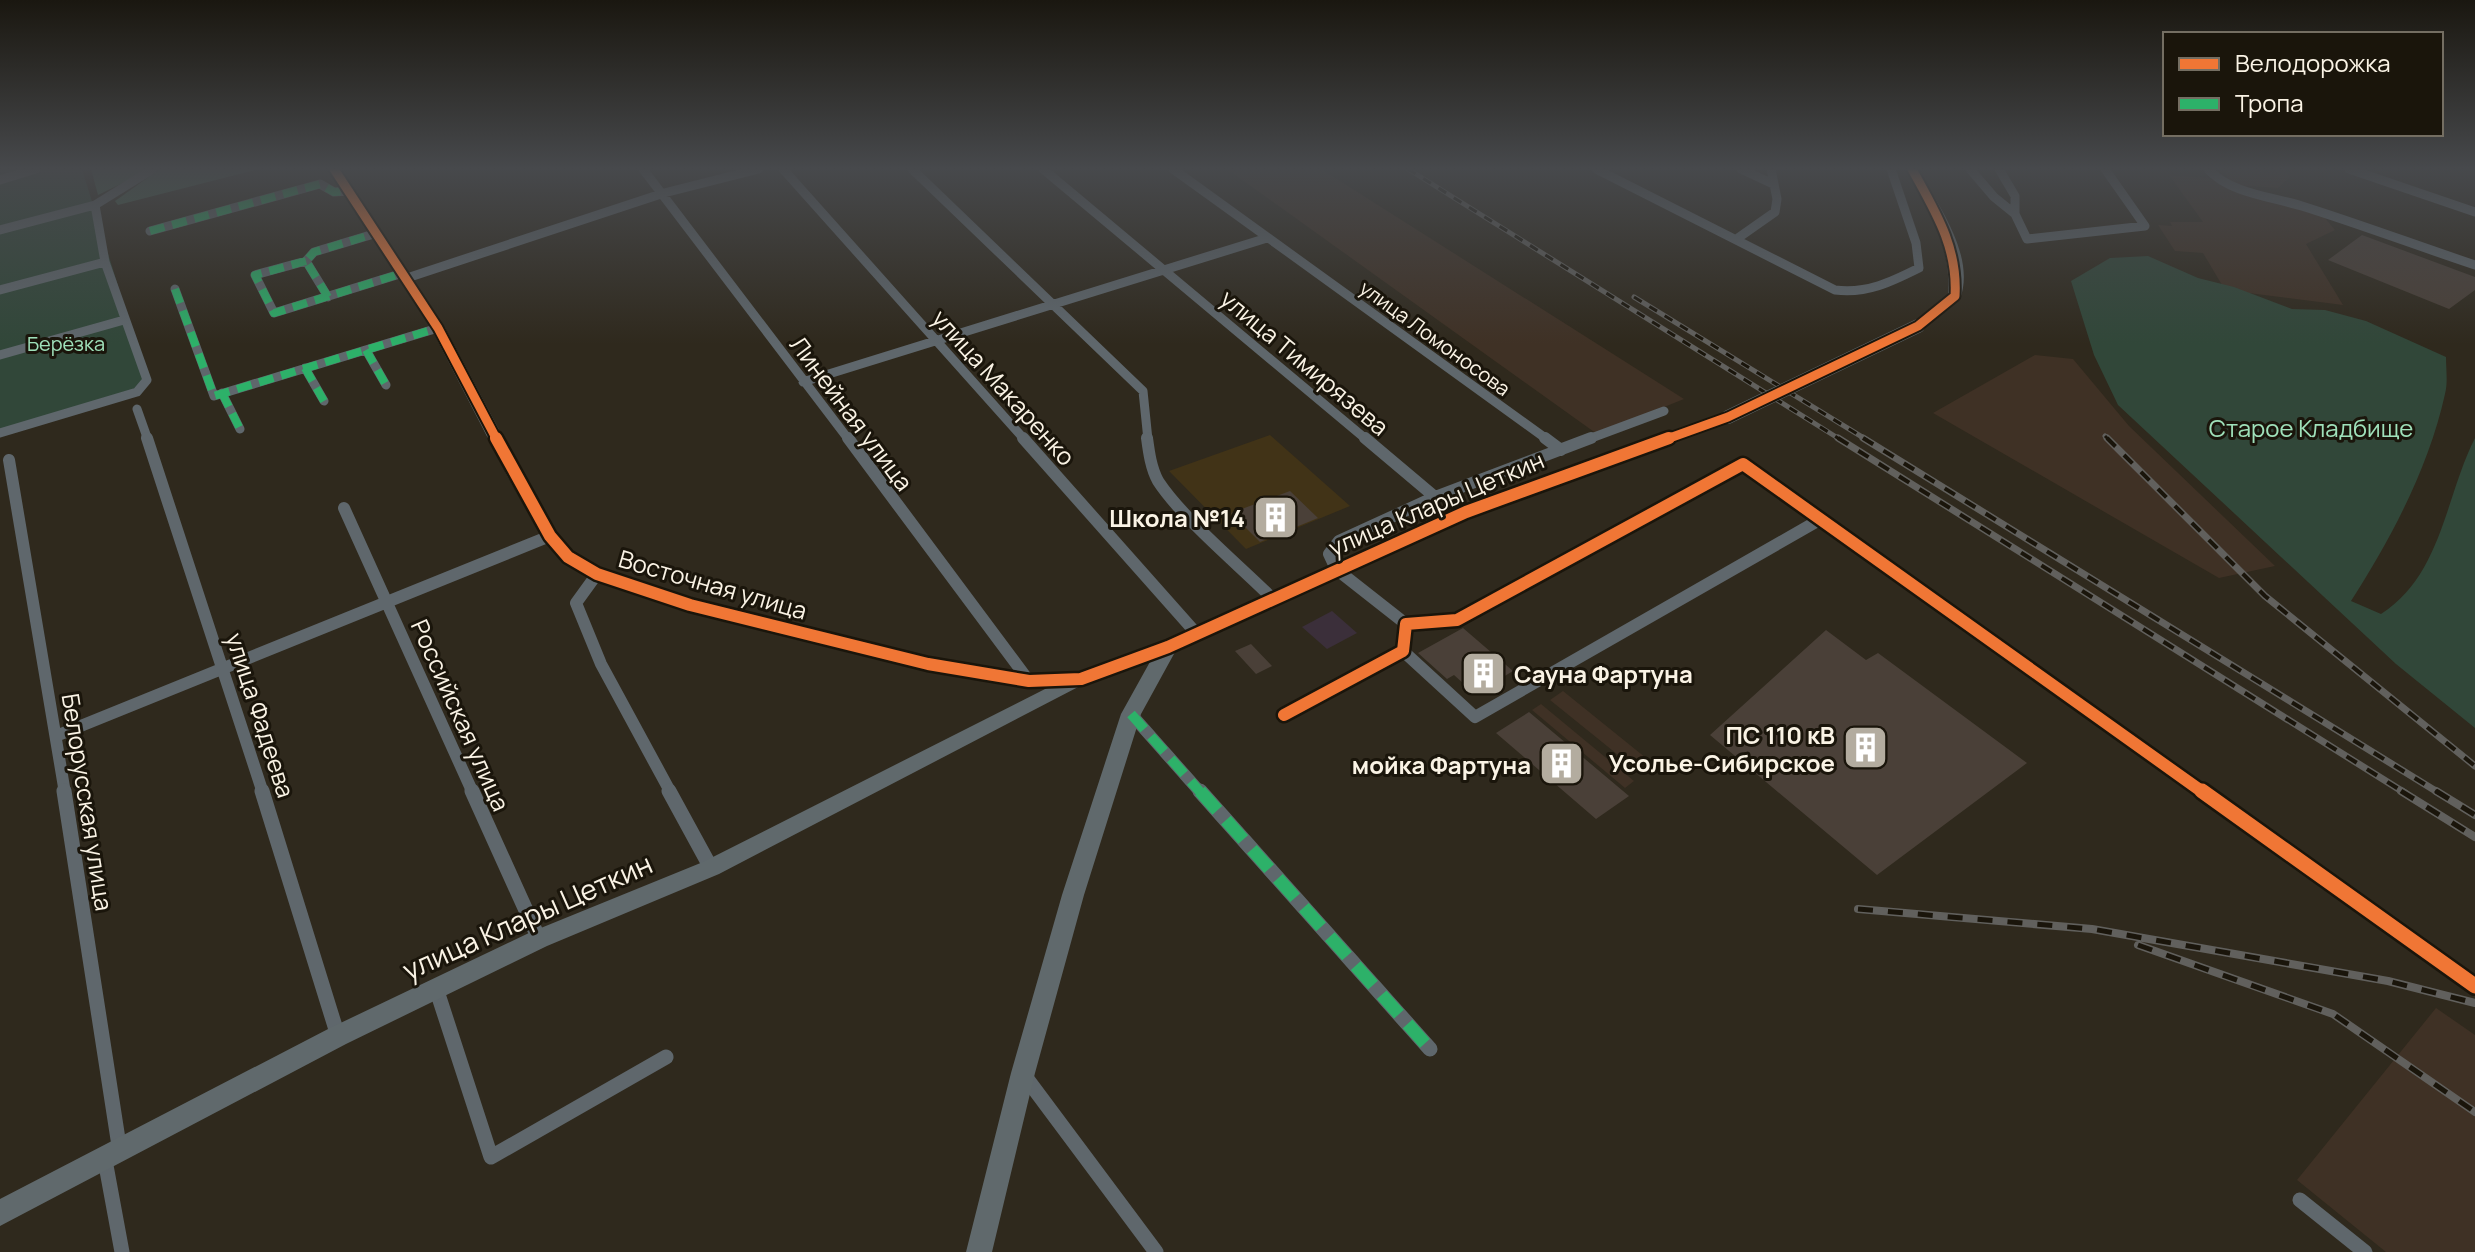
<svg xmlns="http://www.w3.org/2000/svg" width="2475" height="1252" font-family="Manrope,sans-serif">
<style>
.commercial{fill:#3b2f3a}
.industrial{fill:#3f3125}
.built{fill:#413317}
.green{fill:#314739}
.forest{fill:#43634e}
.building{fill:#4a4038}
.lines{fill:none;stroke-linecap:round;stroke-linejoin:round}
.street-far2{stroke:#5f676c;stroke-width:9}
.street-far1{stroke:#5f676c;stroke-width:12}
.street{stroke:#5f676c;stroke-width:15}
.secondary{fill:#60696c;fill-rule:evenodd}
.rail-far2-casing{stroke:#61605d;stroke-width:5}
.rail-far1-casing{stroke:#61605d;stroke-width:7}
.rail-casing{stroke:#61605d;stroke-width:8}
.rail-far2{stroke:#1a150b;stroke-width:3;stroke-dasharray:9;stroke-linecap:butt}
.rail-far1{stroke:#1a150b;stroke-width:4;stroke-dasharray:12;stroke-linecap:butt}
.rail{stroke:#1a150b;stroke-width:5;stroke-dasharray:15;stroke-linecap:butt}
.secondary-bridge{stroke:#60696c;stroke-width:14}
.quiet-far2{stroke:#2db169;stroke-width:8;stroke-dasharray:15 8;stroke-linecap:butt}
.quiet-far1{stroke:#2db169;stroke-width:10;stroke-dasharray:20 10;stroke-linecap:butt}
.quiet{stroke:#2db169;stroke-width:13;stroke-dasharray:26 13;stroke-linecap:butt}
.cycleway-far2-casing{stroke:#1a150b;stroke-width:13}
.cycleway-far1-casing{stroke:#1a150b;stroke-width:17}
.cycleway-casing{stroke:#1a150b;stroke-width:20}
.cycleway-far2{stroke:#f07635;stroke-width:9}
.cycleway-far1{stroke:#f07635;stroke-width:12}
.cycleway{stroke:#f07635;stroke-width:15}
.labels{text-anchor:middle;dominant-baseline:central;stroke-width:6;stroke-linejoin:round;paint-order:stroke}
.far-street-label{font-size:20px;fill:#faf3e5;stroke:#1a150b}
.far-park-label{font-size:20px;fill:#9fe1ba;stroke:#1a150b}
.street-label{font-size:24px;fill:#faf3e5;stroke:#1a150b}
.park-label{font-size:24px;fill:#9fe1ba;stroke:#1a150b}
.poi-label{font-size:24px;font-weight:bold;fill:#faf3e5;stroke:#1a150b;text-anchor:end}
.near-street-label{font-size:28px;fill:#faf3e5;stroke:#1a150b}
</style>
<rect width="100%" height="100%" fill="#2f291d"/>
<path class="commercial" d="M1332 611 1357 633 1327 649 1302 627Z"/>
<path class="industrial" d="M1227 169H1321L1684 399 1597 434Z
M2222 169H2284L2290 177 2278 188 2236 185 2320 212 2335 230 2306 244 2343 305 2225 290 2203 253 2175 251 2158 225 2172 226 2170 222H2203L2169 175 2207 178 2234 186Z
M2035 355 2073 359 2129 426 2275 566 2219 578 1933 413Z
M1563 691 1646 758 1633 767 1550 700Z
M1541 704 1634 781 1625 788 1532 710Z
M2436 1008 2475 1035V1252H2386L2297 1180Z"/>
<path class="built" d="M1270 435 1350 506 1246 549 1169 471Z"/>
<path class="green" d="M0 169H82L147 380 137 392 0 433Z
M2148 256 2198 278 2234 287 2292 309 2325 310 2366 321 2446 357C2446 369 2448 383 2445 394 2429 467 2391 539 2351 601L2381 614C2442 575 2445 497 2475 438V728L2396 664 2118 405 2094 355 2071 281 2110 258Z"/>
<path class="forest" d="M91 169H151L98 195Z
M160 169H259L118 205 115 201Z"/>
<path class="building" d="M2362 235 2475 277V290L2449 309 2328 260Z
M1290 491 1318 518 1260 542 1231 513Z
M1463 628 1513 671 1475 694 1454 675 1447 679 1418 653Z
M1826 630 1866 660 1878 653 2027 763 1877 875 1710 735Z
M1251 644 1272 666 1256 674 1235 651Z
M1529 712 1629 796 1596 819 1496 733Z"/>
<g class="lines">
<path class="street-far2" d="M643 169 849 440
M783 169 1025 440
M912 169 1143 391 1148 440
M1043 169 1367 440
M1173 169 1548 440
M1596 169 1835 290C1867 294 1891 282 1919 268L1916 243 1891 169
M1741 169 1773 184
M1970 169 1994 197 2015 214
M1999 169 2015 196V214L2027 239 2145 226 2105 169
M2208 169C2230 194 2275 197 2305 207 2362 225 2418 246 2475 265
M2349 169 2475 212
M0 180 36 169
M0 230 95 205
M150 231 320 184 334 192 349 191
M1738 238 1775 212 1777 199 1771 169
M306 261 255 275 274 313 403 273
M407 278 664 193 759 169
M175 289 214 396 438 328
M0 290 105 262
M328 297 306 261 314 252 377 233
M366 350 386 385
M0 355 124 320
M305 368 324 401
M803 382 1267 238
M222 393 240 429
M137 409 148 440
M0 433 137 392 147 380 105 262 95 205 153 169
M1586 440 1664 411"/>
<path class="street-far1" d="M147 438 263 793
M848 438 1029 681
M1023 438 1196 633
M1147 438C1149 453 1151 468 1158 481 1182 518 1239 565 1272 598
M1365 438 1435 497 1339 541 1329 554 1336 569 1406 624
M1545 438 1561 450
M9 460 65 793
M1435 497 1591 438
M344 508 473 793
M597 574 576 603 601 664 671 793
M1403 651 1475 717 1821 519
M1131 714 1201 793
M1284 715 1403 651 1406 624 1457 620 1743 464 2204 793
M56 736 550 536"/>
<path class="street" d="M64 791 120 1152
M262 791 338 1036
M472 791 539 939
M669 791 711 868
M1200 791 1430 1049
M2202 791 2475 986
M436 988 491 1157 666 1057
M1024 1075 1156 1252
M105 1160 122 1252
M2300 1200 2365 1252"/>
<path class="secondary" d="M328 169H340L445 328 524 477 556 533 574 553 603 570 693 600 928 657 1029 674 1080 672 1162 642 1460 508 1723 414 1728 412 1736 417 1472 516 1175 652 1141 714 1084 895 1035 1073 992 1252H966L1011 1073 1062 895 1121 714 1151 660 1082 685 719 874 547 946 346 1044 0 1226V1199L330 1028 531 932 703 862 1049 687 1029 688 928 671 690 611 591 578 562 561 544 540 508 477 431 328Z
M1906 169H1918C1938 205 1976 256 1960 299L1918 330 1911 326 1948 295C1952 246 1928 210 1906 169Z"/>
<defs>
<path id="rail-far2" d="M1408 169 1841 440
M1634 297 1867 440
M2105 436 2109 440"/>
<path id="rail-far1" d="M1838 438 2405 793
M1863 438 2439 793
M2107 438 2265 596 2475 766"/>
<path id="rail" d="M2401 791 2475 837
M2436 791 2475 815
M1858 909 2092 929 2388 981 2475 1003
M2138 945 2333 1014 2475 1112"/>
</defs>
<use href="#rail-far2" class="rail-far2-casing"/>
<use href="#rail-far1" class="rail-far1-casing"/>
<use href="#rail" class="rail-casing"/>
<use href="#rail-far2" class="rail-far2"/>
<use href="#rail-far1" class="rail-far1"/>
<use href="#rail" class="rail"/>
<path class="secondary-bridge" d="M1728 417 1918 326"/>
<path class="quiet-far2" d="M150 231 320 184 334 192 349 191
M306 261 255 275 274 313 403 273
M175 289 214 396 438 328
M328 297 306 261 314 252 377 233
M366 350 386 385
M305 368 324 401
M222 393 240 429"/>
<path class="quiet-far1" d="M1131 714 1201 793"/>
<path class="quiet" d="M1200 791 1430 1049"/>
<defs>
<path id="cycleway-far2" d="M334 169 438 328 497 440
M1664 440 1728 417 1918 326 1955 296C1958 247 1935 211 1912 169"/>
<path id="cycleway-far1" d="M496 438 550 536 568 557 597 574 690 605 928 664 1029 681 1081 679 1168 647 1466 512 1669 438
M1284 715 1403 651 1406 624 1457 620 1743 464 2204 793"/>
<path id="cycleway" d="M2202 791 2475 986"/>
</defs>
<use href="#cycleway-far2" class="cycleway-far2-casing"/>
<use href="#cycleway-far1" class="cycleway-far1-casing"/>
<use href="#cycleway" class="cycleway-casing"/>
<use href="#cycleway-far2" class="cycleway-far2"/>
<use href="#cycleway-far1" class="cycleway-far1"/>
<use href="#cycleway" class="cycleway"/>
</g>
<linearGradient id="sky" x2="0" y2="1"><stop stop-color="#1a1710"/><stop offset="0.49" stop-color="#47494c"/><stop offset="1" stop-color="#47494c" stop-opacity="0"/></linearGradient>
<rect width="2475" height="344" fill="url(#sky)"/>
<defs>
<symbol id="building-square" viewBox="-11 -11 22 22"><rect x="-9" y="-9" width="18" height="18" rx="4" fill="#b3ac9f" stroke="#1a150b"/><path d="M-4-6H4V6H1V3H-1V6H-4ZM-2.5-4.3h1.7v1.8h-1.7ZM.8-4.3h1.7v1.8H.8ZM-2.5-1h1.7V.8h-1.7ZM.8-1h1.7V.8H.8Z" fill="#fff"/></symbol>
</defs>
<g fill-rule="evenodd">
<use href="#building-square" x="1250" y="492" width="51" height="51"/>
<use href="#building-square" x="1458" y="648" width="51" height="51"/>
<use href="#building-square" x="1840" y="722" width="51" height="51"/>
<use href="#building-square" x="1536" y="738" width="51" height="51"/>
</g>
<g class="labels">
<g class="far-street-label">
<text transform="translate(1435 338) rotate(36)">улица Ломоносова</text>
</g>
<g class="far-park-label">
<text x="66" y="343">Берёзка</text>
</g>
<g class="street-label">
<text transform="translate(1305 362) rotate(40)">улица Тимирязева</text>
<text transform="translate(1004 387) rotate(48)">улица Макаренко</text>
<text transform="translate(852 413) rotate(53)">Линейная улица</text>
<text transform="translate(1436 503) rotate(-23)">улица Клары Цеткин</text>
<text transform="translate(713 584) rotate(16)">Восточная улица</text>
<text transform="translate(261 715) rotate(72)">улица Фадеева</text>
<text transform="translate(461 715) rotate(66)">Российская улица</text>
<text transform="translate(88 802) rotate(81)">Белорусская улица</text>
</g>
<g class="park-label">
<text x="2311" y="427">Старое Кладбище</text>
</g>
<g class="poi-label">
<text x="1245" y="517">Школа №14</text>
<text x="1514" y="673" text-anchor="start">Сауна Фартуна</text>
<text x="1835" y="734">ПС 110 кВ<tspan x="1835" dy="28">Усолье-Сибирское</tspan></text>
<text x="1531" y="764">мойка Фартуна</text>
</g>
<g class="near-street-label">
<text transform="translate(527 916) rotate(-24)">улица Клары Цеткин</text>
</g>
</g>
<rect x="2163" y="32" width="280" height="104" fill="#1a150b" stroke="#746e62" stroke-width="2"/>
<rect x="2179" y="58" width="40" height="12" fill="#f07635" stroke="#746e62" stroke-width="2"/>
<text x="2235" y="72" font-size="24" fill="#faf3e5">Велодорожка</text>
<rect x="2179" y="98" width="40" height="12" fill="#2db169" stroke="#746e62" stroke-width="2"/>
<text x="2235" y="112" font-size="24" fill="#faf3e5">Тропа</text>
</svg>
